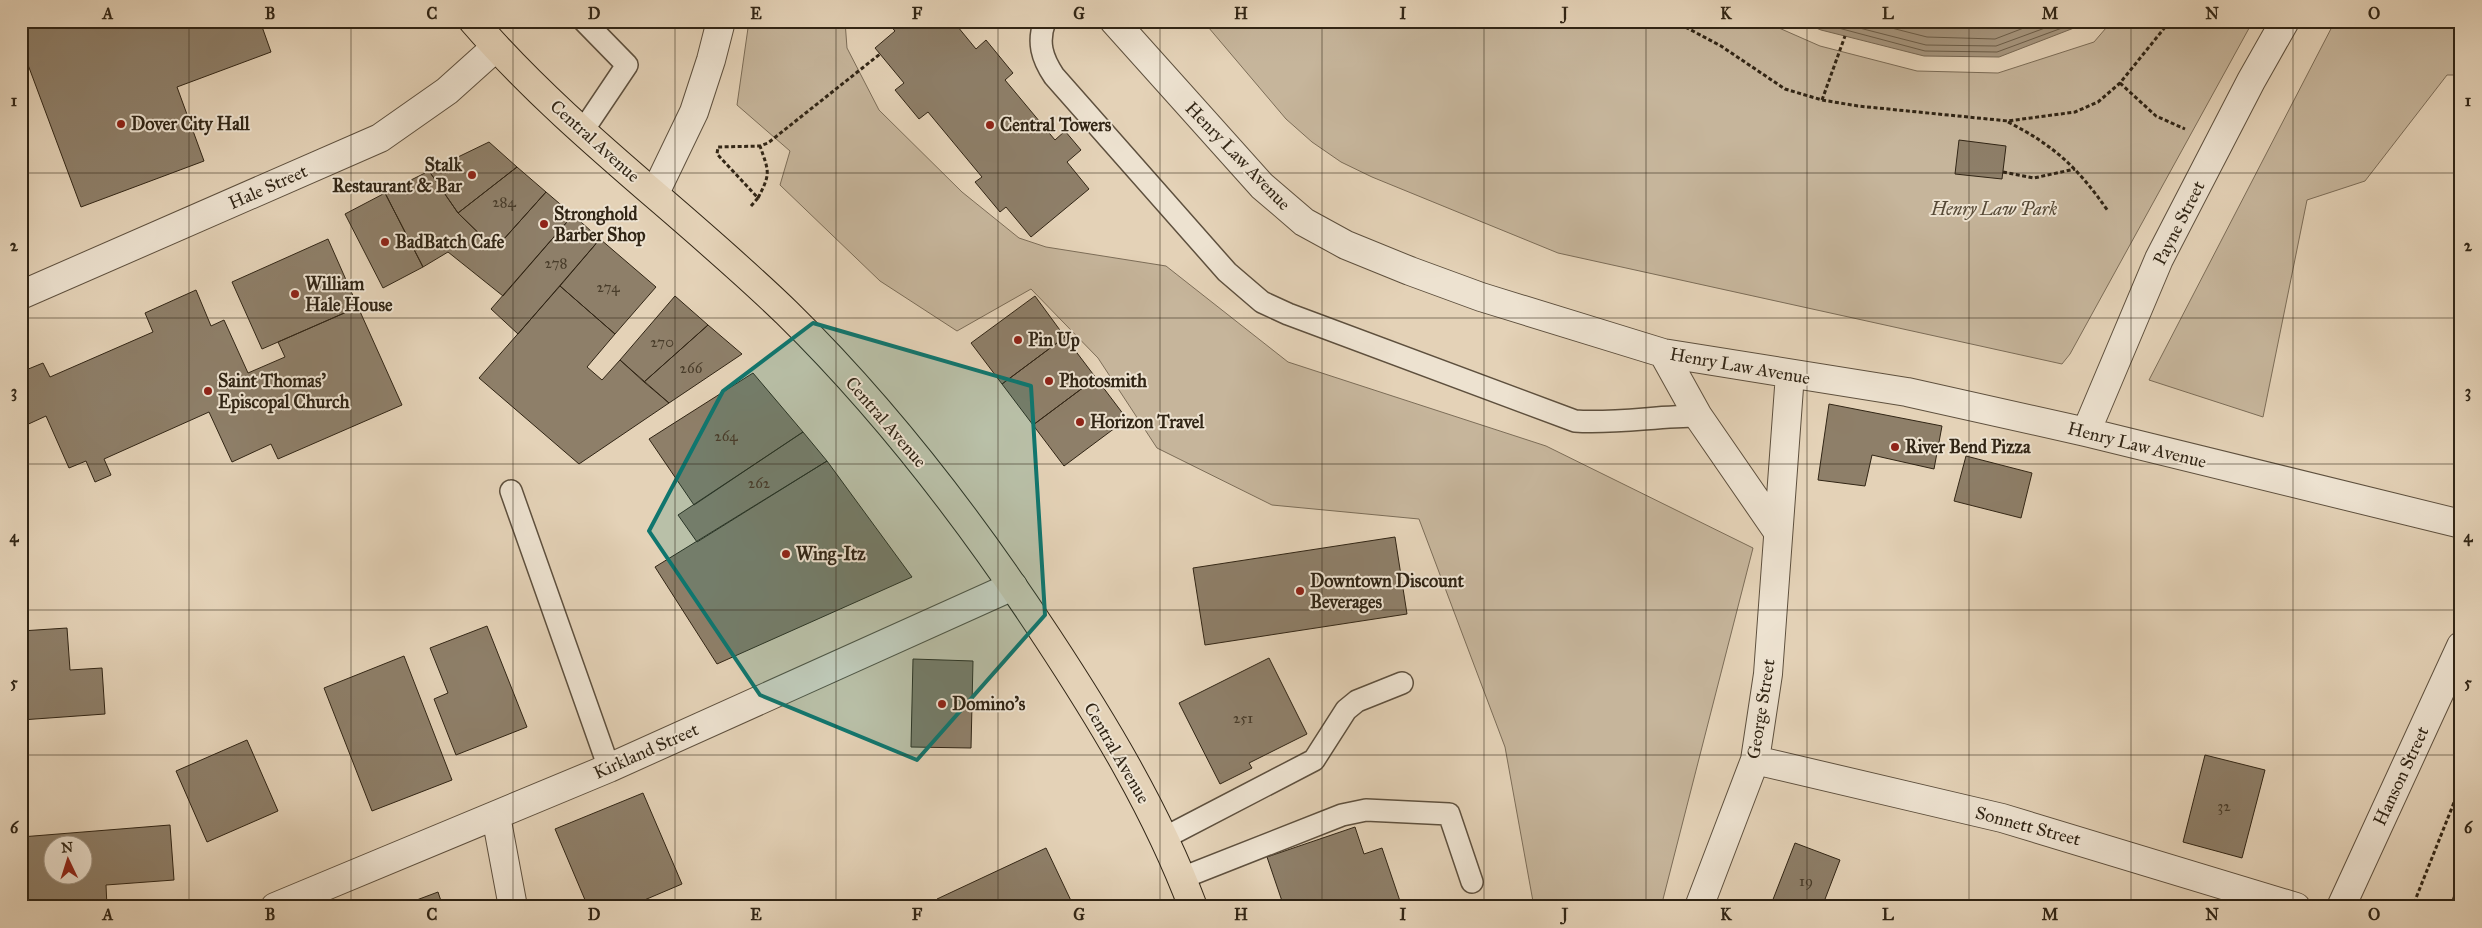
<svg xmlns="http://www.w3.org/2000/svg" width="2482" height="928" font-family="'IM FELL Great Primer',serif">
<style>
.green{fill:#c6b59b;stroke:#7c6d58}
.water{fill:#a79780;stroke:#786955}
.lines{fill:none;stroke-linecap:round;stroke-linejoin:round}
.shore{stroke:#6c5e4a;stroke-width:1}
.building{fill:#8e7f69;stroke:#312515;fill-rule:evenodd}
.service-casing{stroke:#5e503e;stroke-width:24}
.minor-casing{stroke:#5e503e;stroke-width:30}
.primary-casing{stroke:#312515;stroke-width:30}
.path{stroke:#312515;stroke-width:3;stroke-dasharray:4 2.5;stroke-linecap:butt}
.service{stroke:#ede2d0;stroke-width:21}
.minor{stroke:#ede2d0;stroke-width:28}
.primary{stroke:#e4d2b7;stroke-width:28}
.marked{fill:#0f766e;fill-opacity:0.2;stroke:#0f766e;stroke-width:4;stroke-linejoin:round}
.grid{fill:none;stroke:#312515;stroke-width:1;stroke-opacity:0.55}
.poi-dot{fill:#8f2418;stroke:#ede2d0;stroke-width:2}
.labels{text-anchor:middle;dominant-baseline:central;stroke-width:4;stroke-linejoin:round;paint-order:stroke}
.number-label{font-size:15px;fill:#483c2a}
.poi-label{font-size:18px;font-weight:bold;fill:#312515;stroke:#ede2d0;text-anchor:start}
.street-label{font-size:18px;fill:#312515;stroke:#ede2d0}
.park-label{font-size:18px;font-style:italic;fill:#564936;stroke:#ede2d0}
.neatline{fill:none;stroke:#312515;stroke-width:2}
.grid-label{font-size:16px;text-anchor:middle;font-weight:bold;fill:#312515}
</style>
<rect width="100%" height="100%" fill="#e4d2b7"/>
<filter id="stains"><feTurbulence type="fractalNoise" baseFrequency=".004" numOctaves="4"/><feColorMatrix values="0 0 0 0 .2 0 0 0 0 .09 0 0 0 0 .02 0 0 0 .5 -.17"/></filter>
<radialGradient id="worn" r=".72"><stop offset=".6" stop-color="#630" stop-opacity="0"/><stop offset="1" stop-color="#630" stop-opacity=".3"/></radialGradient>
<path class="green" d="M749 21H845L847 48 879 110 962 192 1019 238 1046 247 1166 266 1288 362 1546 446 1753 548 1661 907H1534L1505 747 1419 519 1272 505 1157 448 1098 358 1031 289 957 331 880 281 780 185 790 151 737 105Z
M1203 21H1763L1820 46 1917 71 1998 73 2094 42 2112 21H2253L2070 354 2062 364 1558 253 1372 177 1341 162 1312 142 1286 119Z
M2335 21H2461V75H2447L2365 181 2307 200 2263 417 2149 380Z"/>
<path class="water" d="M1799 21H2092L1999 57 1924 56 1821 30Z"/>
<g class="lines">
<path class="shore" d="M1812 21 1925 51 1997 52 2081 21
M1832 21 1926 45 1996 46 2064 21
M1864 21 1927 37 1995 39 2042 21"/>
</g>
<path class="building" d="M21 21H260L271 52 177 87 204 161 81 207 21 46Z
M886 21H953L976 49 986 40 1013 73 1005 80 1055 140 1065 131 1081 150 1067 162 1089 189 1031 237 1006 207 1000 212 975 182 982 177 928 112 919 119 895 90 904 83 875 48 895 31Z
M1959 140 2006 146 2002 179 1955 174Z
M489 142 517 167 458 213 429 171Z
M517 167 546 192 495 249 458 213Z
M429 171 458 213 495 249 546 192 573 215 503 296 448 252 423 267 385 193Z
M385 193 423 267 383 288 345 214Z
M573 215 600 239 518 334 491 309Z
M328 239 358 307 262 349 232 282Z
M600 239 656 287 615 334 560 286Z
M560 286 615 334 587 367 602 380 620 360 669 403 579 464 479 378Z
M196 290 211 326 224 320 248 373 285 357 278 342 358 307 402 405 278 459 271 444 232 462 209 412 104 459 111 475 95 482 86 461 69 468 46 416 22 427 21 372 43 363 50 377 153 332 145 313Z
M675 296 708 325 644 382 620 360Z
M1035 296 1065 337 1002 384 971 343Z
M708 325 742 354 669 403 644 382Z
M1065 337 1096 378 1033 425 1002 384Z
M753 373 803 432 694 505 649 439Z
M1096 378 1127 419 1064 466 1033 425Z
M1829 404 1942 426 1934 469 1872 455 1865 486 1818 480Z
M803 432 827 461 697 542 678 515Z
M1966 456 2032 473 2021 518 1954 501Z
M827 461 912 577 717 664 655 567Z
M1395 537 1407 614 1205 645 1193 568Z
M487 626 527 727 456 755 434 699 448 693 430 648Z
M67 628 70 670 102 668 105 714 21 720V631Z
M404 656 452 780 372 811 324 688Z
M1269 658 1307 734 1249 763 1252 768 1220 784 1179 703Z
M913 659 973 661 971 748 911 747Z
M247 740 278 811 207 842 176 771Z
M2205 755 2265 770 2242 858 2183 842Z
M643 793 682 884 628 907H588L555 829Z
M170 825 174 880 106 885 107 907H21V837ZM52 846H82V876H52Z
M1355 827 1364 854 1382 848 1402 907H1284L1267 857Z
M1795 843 1840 860 1822 907H1784L1772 902Z
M1046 848 1074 907H940L937 899Z
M2461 873V907H2450Z
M438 892 443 907H398Z"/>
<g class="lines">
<defs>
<path id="service" d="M1045 21C1037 42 1042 58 1054 76L1227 272 1262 302 1288 314 1575 421C1615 424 1657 416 1698 416
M582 132 627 65 584 21
M511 491 609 768
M1164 838 1314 760 1346 710 1357 701 1402 683
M1182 878 1342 815 1366 810 1449 814 1472 882"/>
<path id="minor" d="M1114 21 1262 186 1304 222 1346 245 1410 271 1481 297 1663 353 1907 392 2086 432 2461 524
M655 193 694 112 711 60 721 21
M21 295 380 138 447 91 496 47
M1663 353 1698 416 1778 532
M2086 432 2159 259 2251 81 2285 21
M1755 760 2002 818 2296 907
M496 816 513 907
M275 907 609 768 1013 586
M1699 907 1755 760 1768 674 1790 374
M2341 907 2461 646"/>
<path id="primary" d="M473 21C567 130 684 213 787 313 886 410 971 521 1047 637 1103 722 1157 811 1193 907"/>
</defs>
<use href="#service" class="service-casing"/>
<use href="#minor" class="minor-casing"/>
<use href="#primary" class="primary-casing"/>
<path class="path" d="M1674 21 1721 46 1785 89 1822 100 1858 106 2008 121 2075 112 2098 102 2120 83 2170 21
M21 67 28 64
M2120 83 2156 116 2185 129
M1822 100 1845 36
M2008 122C2055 146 2078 168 2108 211
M2003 172 2034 178 2075 169
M758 198C771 173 769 172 760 146
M751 206 758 198 717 154 718 147 760 146 768 143 880 54
M2414 903 2461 785"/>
<use href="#service" class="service"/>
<use href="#minor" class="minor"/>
<use href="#primary" class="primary"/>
</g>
<path class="marked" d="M813 323 1031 386 1045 615 917 760 760 695 649 531 723 391Z"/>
<path class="grid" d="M189 21V907M351 21V907M513 21V907M675 21V907M836 21V907M998 21V907M1160 21V907M1322 21V907M1484 21V907M1646 21V907M1807 21V907M1969 21V907M2131 21V907M2293 21V907M21 173H2461M21 318H2461M21 464H2461M21 610H2461M21 755H2461"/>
<g class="poi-dot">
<circle cx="121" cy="124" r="5"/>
<circle cx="990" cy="125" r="5"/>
<circle cx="472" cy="175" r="5"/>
<circle cx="544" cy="224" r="5"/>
<circle cx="385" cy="242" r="5"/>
<circle cx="295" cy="294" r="5"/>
<circle cx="1018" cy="340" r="5"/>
<circle cx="1049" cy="381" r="5"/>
<circle cx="208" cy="391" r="5"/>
<circle cx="1080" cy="422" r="5"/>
<circle cx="1895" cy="447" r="5"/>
<circle cx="786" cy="554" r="5"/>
<circle cx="1300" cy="591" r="5"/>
<circle cx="942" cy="704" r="5"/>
</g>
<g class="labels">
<g class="number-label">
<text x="504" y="202">284</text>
<text x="556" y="263">278</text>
<text x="608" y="287">274</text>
<text x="662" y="342">270</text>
<text x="691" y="368">266</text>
<text x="726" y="436">264</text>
<text x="759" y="483">262</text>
<text x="1243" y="718">251</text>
<text x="2224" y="806">32</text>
<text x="1806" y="881">19</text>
</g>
<g class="poi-label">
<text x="131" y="124">Dover City Hall</text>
<text x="1000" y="125">Central Towers</text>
<text x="462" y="165" text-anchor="end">Stalk<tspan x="462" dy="21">Restaurant &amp; Bar</tspan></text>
<text x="554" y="214">Stronghold<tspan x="554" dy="21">Barber Shop</tspan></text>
<text x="395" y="242">BadBatch Cafe</text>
<text x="305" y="284">William<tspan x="305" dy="21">Hale House</tspan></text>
<text x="1028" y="340">Pin Up</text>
<text x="218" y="381">Saint Thomas'<tspan x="218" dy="21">Episcopal Church</tspan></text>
<text x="1059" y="381">Photosmith</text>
<text x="1090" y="422">Horizon Travel</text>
<text x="1905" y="447">River Bend Pizza</text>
<text x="796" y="554">Wing-Itz</text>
<text x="1310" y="581">Downtown Discount<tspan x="1310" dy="21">Beverages</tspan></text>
<text x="952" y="704">Domino's</text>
</g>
<g class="street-label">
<text transform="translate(595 141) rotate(42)">Central Avenue</text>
<text transform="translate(1238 156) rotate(46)">Henry Law Avenue</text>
<text transform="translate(268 187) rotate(-24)">Hale Street</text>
<text transform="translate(2179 223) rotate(-63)">Payne Street</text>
<text transform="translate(1740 366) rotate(10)">Henry Law Avenue</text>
<text transform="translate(886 422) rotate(49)">Central Avenue</text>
<text transform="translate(2137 445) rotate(14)">Henry Law Avenue</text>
<text transform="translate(1761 709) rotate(-81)">George Street</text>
<text transform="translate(646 751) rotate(-24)">Kirkland Street</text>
<text transform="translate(1117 753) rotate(60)">Central Avenue</text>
<text transform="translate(2401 776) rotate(-65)">Hanson Street</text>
<text transform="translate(2028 826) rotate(15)">Sonnett Street</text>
</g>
<g class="park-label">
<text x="1994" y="209">Henry Law Park</text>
</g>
</g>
<rect width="2482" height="928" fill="none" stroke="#e4d2b7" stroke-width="55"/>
<g transform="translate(68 860) rotate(356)"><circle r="24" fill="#ede2d0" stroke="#a29685"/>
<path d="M0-4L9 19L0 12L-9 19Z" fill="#8f2418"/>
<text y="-8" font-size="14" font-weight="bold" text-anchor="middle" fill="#312515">N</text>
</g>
<rect x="28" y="28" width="2426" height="872" class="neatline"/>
<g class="grid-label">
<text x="108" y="19">A</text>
<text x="270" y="19">B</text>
<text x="432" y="19">C</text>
<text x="594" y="19">D</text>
<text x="756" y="19">E</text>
<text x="917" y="19">F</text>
<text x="1079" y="19">G</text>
<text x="1241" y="19">H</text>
<text x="1403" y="19">I</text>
<text x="1565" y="19">J</text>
<text x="1726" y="19">K</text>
<text x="1888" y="19">L</text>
<text x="2050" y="19">M</text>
<text x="2212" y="19">N</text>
<text x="2374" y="19">O</text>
<text x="14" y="106">1</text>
<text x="2468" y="106">1</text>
<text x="14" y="251">2</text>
<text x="2468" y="251">2</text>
<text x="14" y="397">3</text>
<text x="2468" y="397">3</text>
<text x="14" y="542">4</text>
<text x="2468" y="542">4</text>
<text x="14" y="688">5</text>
<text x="2468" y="688">5</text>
<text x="14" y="833">6</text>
<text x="2468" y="833">6</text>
<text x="108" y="920">A</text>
<text x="270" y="920">B</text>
<text x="432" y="920">C</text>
<text x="594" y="920">D</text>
<text x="756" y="920">E</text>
<text x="917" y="920">F</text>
<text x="1079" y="920">G</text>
<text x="1241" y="920">H</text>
<text x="1403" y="920">I</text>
<text x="1565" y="920">J</text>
<text x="1726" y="920">K</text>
<text x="1888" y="920">L</text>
<text x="2050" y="920">M</text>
<text x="2212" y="920">N</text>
<text x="2374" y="920">O</text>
</g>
<rect width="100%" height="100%" filter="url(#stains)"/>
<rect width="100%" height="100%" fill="url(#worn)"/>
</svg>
